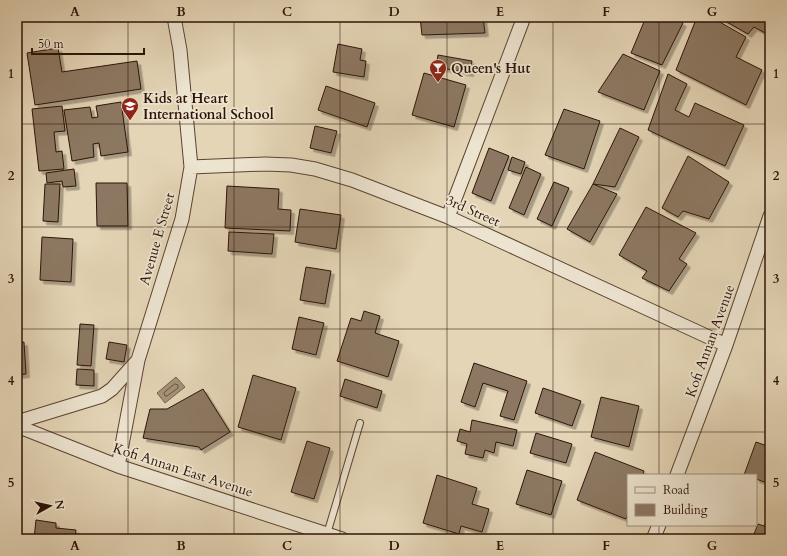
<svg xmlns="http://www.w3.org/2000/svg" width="787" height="556" font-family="Cardo,serif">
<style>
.water{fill:#a6937a;stroke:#76604c}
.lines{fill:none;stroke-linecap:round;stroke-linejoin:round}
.shore{stroke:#6a5340;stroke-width:1}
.building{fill:#8c7862;stroke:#2d1307;filter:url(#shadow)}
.service-casing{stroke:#5b4433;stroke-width:8}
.minor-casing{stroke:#5b4433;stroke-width:15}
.service{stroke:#ede4d0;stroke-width:6}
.minor{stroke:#ede4d0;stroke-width:13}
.grid{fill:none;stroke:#2d1307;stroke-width:1;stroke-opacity:0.55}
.labels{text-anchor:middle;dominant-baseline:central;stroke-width:3.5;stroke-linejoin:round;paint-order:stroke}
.poi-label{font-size:14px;font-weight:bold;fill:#2d1307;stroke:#ede4d0;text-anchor:start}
.street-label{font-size:14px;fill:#2d1307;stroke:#ede4d0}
.neatline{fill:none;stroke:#2d1307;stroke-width:1.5}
.grid-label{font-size:13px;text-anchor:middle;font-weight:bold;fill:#2d1307}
</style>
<defs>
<filter id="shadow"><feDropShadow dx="3.5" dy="3.5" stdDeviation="0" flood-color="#0004"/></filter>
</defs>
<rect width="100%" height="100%" fill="#e4d5b6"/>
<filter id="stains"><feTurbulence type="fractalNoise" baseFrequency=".005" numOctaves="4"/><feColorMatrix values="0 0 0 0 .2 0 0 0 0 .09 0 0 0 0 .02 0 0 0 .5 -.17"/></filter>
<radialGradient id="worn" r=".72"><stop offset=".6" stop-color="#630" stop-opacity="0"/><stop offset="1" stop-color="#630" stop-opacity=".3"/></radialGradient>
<path class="water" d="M176 377 185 387 165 403 157 393Z"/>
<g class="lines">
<path class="shore" d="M175 384 178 385V388L167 396H165L164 393Z"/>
</g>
<path class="building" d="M420 17H483L485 33 422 35Z
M646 17H671L683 23 662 65 631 53Z
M697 17H711L746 37 736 57 762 70 746 105 676 70Z
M718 17H770V28L767 34 754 27 748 34Z
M338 44 362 49 360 60 366 61 364 77 333 72Z
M58 48 62 72 137 61 141 89 35 105 27 53Z
M623 54 660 71 644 110 598 92Z
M438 55 472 61 470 73 436 67Z
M424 73 466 85 454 127 412 115Z
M668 74 687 84 675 110 689 117 695 103 744 125 725 166 648 130Z
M326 86 375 103 367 127 318 110Z
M121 102 128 152 101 156 99 143 93 144 94 157 72 161 64 110 90 107 92 118 98 117 96 106Z
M62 106 65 131 54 132 56 152 62 151 64 169 39 171 32 109Z
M564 109 600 121 584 169 545 155Z
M315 126 337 131 331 153 310 148Z
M620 128 639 137 615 187 593 184Z
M489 148 509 156 491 201 472 193Z
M688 156 729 182 709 219 683 211 678 217 662 208Z
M512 157 525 162 521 174 508 170Z
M526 167 541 174 524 215 509 208Z
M74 169 76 186 63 187 62 181 47 183 46 173Z
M554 182 569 188 552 226 537 219Z
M96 183H127L128 226H97Z
M45 184H60L58 222 43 221Z
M593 184 617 194 590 242 567 229Z
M227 186 279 189 278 209 291 210 290 231 225 228Z
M646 207 696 233 679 259 687 264 669 291 642 278 647 271 619 255Z
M300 209 341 215 336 249 295 242Z
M229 232 274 234 272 254 228 251Z
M42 237 73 239 71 282 40 280Z
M306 267 331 271 325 304 300 300Z
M364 311 380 316 375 333 399 341 388 377 337 361 351 318 361 321Z
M299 317 324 323 316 355 292 349Z
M80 324 94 325 91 366 77 365Z
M24 342 26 374 17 375V343Z
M109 342 127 345 124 362 106 359Z
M474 363 527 381 514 420 500 416 508 391 483 383 475 407 461 402Z
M77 369 94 370V386L76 385Z
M253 375 296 388 281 440 238 427Z
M345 379 382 391 377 408 340 396Z
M543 388 581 401 572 426 535 413Z
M203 389 230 432 201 450 199 447 143 438 150 409H167Z
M601 397 639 406 629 447 591 437Z
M472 420 517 430 513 446 496 442 494 453 485 450 483 458 465 454 467 444 457 441 460 429 470 432Z
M536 433 572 444 566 463 530 453Z
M307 441 330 448 314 499 291 492Z
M756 442 770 447V484L756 479V475H744Z
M595 452 644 471 643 475H628V513L626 519 577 500Z
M527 470 562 481 551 515 516 504Z
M437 475 477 488 472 504 489 509 482 532 461 526 459 534 423 523Z
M769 515 770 539H752L758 524 764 526Z
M36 520 56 523V528L76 530 75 539H34Z"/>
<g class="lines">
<defs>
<path id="service" d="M327 534 360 423"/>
<path id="minor" d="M191 167 265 164 291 165 315 169 352 180 448 217 726 345
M448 217 524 17
M17 422 102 396 112 389 138 360
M17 426 118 466 342 539
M118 466 138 360 182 219 191 167 180 50 174 17
M677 475 726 345 770 216
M653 539 659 525"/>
</defs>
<use href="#service" class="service-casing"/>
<use href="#minor" class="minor-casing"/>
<use href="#service" class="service"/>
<use href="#minor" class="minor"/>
</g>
<path class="grid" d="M128 17V539M234 17V539M340 17V539M447 17V539M553 17V539M659 17V475M17 124H770M17 227H770M17 329H770M17 432H770M659 525V539"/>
<defs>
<symbol id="bar-pin" viewBox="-11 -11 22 30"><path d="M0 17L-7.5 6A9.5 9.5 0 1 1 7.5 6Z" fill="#8f2418" stroke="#ede4d0"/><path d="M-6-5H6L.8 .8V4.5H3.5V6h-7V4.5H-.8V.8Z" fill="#fff"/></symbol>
<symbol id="school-pin" viewBox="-11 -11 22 30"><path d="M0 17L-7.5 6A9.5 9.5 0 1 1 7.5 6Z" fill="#8f2418" stroke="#ede4d0"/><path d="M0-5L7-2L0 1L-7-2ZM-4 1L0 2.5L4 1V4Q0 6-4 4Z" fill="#fff"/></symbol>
</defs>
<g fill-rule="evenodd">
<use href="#bar-pin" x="428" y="58" width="20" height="27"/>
<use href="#school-pin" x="120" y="96" width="20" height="27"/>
</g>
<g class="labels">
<g class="poi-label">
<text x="451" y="68">Queen's Hut</text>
<text x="143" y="98">Kids at Heart<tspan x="143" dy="16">International School</tspan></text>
</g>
<g class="street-label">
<text transform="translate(473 211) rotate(24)">3rd Street</text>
<text transform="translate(157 239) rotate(-74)">Avenue E Street</text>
<text transform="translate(710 341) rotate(-70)">Kofi Annan Avenue</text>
<text transform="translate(183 470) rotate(18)">Kofi Annan East Avenue</text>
</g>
</g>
<rect width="787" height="556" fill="none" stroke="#e4d5b6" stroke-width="44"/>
<rect x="627" y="474" width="130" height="52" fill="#ede4d0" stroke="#a09080"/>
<rect x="635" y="487" width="20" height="6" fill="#ede4d0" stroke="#a09080"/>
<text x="663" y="494" font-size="12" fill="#2d1307">Road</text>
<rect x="635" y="504" width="20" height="12" fill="#8c7862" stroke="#a09080"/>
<text x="663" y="514" font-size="12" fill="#2d1307">Building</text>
<g transform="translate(50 506) rotate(82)" stroke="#ede4d0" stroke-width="3" paint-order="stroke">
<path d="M0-3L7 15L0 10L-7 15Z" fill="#2d1307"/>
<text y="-6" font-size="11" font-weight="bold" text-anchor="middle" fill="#2d1307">N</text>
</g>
<path d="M32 48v6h112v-6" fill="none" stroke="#2d1307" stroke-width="2"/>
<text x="38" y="48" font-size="12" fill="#2d1307" stroke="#ede4d0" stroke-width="3" paint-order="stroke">50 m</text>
<rect x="22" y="22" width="743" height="512" class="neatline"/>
<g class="grid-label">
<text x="75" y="16">A</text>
<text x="181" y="16">B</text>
<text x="287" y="16">C</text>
<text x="394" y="16">D</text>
<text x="500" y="16">E</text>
<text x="606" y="16">F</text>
<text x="712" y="16">G</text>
<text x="11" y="78">1</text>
<text x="776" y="78">1</text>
<text x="11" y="180">2</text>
<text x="776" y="180">2</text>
<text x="11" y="283">3</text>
<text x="776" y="283">3</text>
<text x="11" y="385">4</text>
<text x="776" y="385">4</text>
<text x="11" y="487">5</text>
<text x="776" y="487">5</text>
<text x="75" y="550">A</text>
<text x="181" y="550">B</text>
<text x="287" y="550">C</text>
<text x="394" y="550">D</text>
<text x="500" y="550">E</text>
<text x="606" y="550">F</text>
<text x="712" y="550">G</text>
</g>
<rect width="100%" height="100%" filter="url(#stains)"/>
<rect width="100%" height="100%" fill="url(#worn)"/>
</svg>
